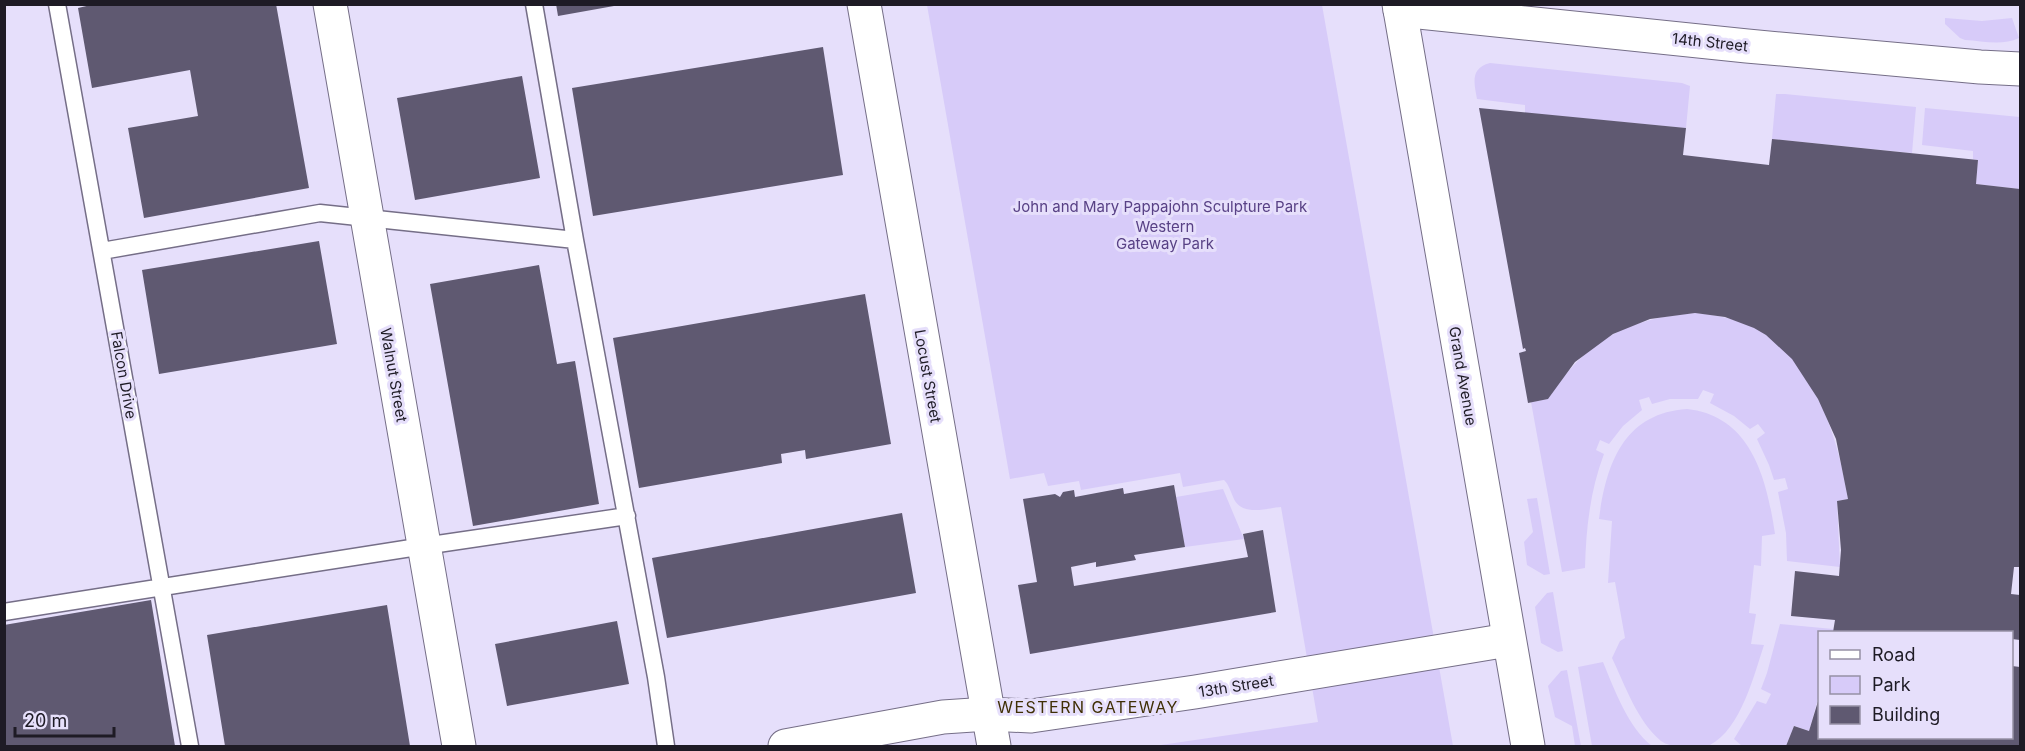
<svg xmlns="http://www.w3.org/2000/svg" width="2025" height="751" font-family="Inter,sans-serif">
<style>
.green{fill:#d7cbf9}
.building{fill:#5f5971}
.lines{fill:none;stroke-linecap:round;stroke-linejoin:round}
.lane-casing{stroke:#756e87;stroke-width:19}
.street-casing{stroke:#756e87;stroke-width:35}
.secondary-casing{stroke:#756e87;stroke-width:35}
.lane{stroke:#fff;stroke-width:16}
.street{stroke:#fff;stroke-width:33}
.secondary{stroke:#fff;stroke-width:33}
.labels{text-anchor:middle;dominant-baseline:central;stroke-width:6;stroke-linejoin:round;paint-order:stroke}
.street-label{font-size:15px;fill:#1e1b25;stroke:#e6dffb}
.park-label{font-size:15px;fill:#584185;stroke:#e6dffb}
.neighbourhood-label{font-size:16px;letter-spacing:1.5px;fill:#3f2f05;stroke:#e6dffb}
</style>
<rect width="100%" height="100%" fill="#e6dffb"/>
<path class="green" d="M927 5H1322L1453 746H1154L1318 722 1281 507C1267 508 1245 516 1235 501 1231 494 1230 486 1224 480L1183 487 1180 473 1081 490 1079 481 1048 486 1044 473 1010 479Z
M1945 18 1982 21 2012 18 2019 38C2002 46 1983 41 1965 40L1960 38 1945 24Z
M1490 63 1682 83 1690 86 1686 128 1525 113V105L1477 99C1474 83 1470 68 1490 63Z
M1776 94H1785L1916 107 1912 153 1772 139Z
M1925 108 2020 117V189L1976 184 1978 160 1973 159V151L1922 145Z
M1695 313C1715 315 1735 318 1753 327 1814 358 1838 437 1848 499L1837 501 1840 567 1787 561 1786 533 1778 492 1788 489 1785 478 1774 480 1769 465 1757 439 1765 433 1758 424 1750 429 1734 416 1710 403 1714 394 1703 390 1698 399H1670L1652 404 1649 397 1639 400 1642 410 1623 426 1609 444 1600 440 1596 450 1604 454C1590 491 1586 529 1585 568L1562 572 1531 402 1548 399C1585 341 1627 318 1695 313Z
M1687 409C1752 416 1767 480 1775 534L1762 536 1761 566 1754 565 1749 613 1756 614 1751 644 1764 645C1754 675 1741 729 1710 745 1704 748 1694 746 1687 746 1677 746 1670 747 1661 741 1637 721 1625 685 1612 658L1620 641 1625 638 1615 582 1608 583 1612 521 1599 519C1606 464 1624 413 1687 409Z
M1223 489 1244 539 1185 547 1176 497Z
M1537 498 1550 574 1544 575 1527 565 1524 542 1533 532 1527 499Z
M1553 592 1563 651 1558 652 1541 643 1535 607 1547 593Z
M1780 624 1833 629V632H1820L1819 695 1809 731 1794 726 1786 746H1742L1734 739 1757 701 1766 704 1771 694 1761 689 1767 673Z
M1603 662C1615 691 1628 727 1652 746H1592L1578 667Z
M1567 670 1581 746H1575L1572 726 1555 717 1548 686 1561 671Z"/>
<path class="building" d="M95 4H276L309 188 144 218 128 128 198 116 190 70 92 88 78 8Z
M556 4H614V6L558 16Z
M823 47 843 175 593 216 572 88Z
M522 76 540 178 415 200 397 98Z
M1479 108 1686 128 1683 155 1769 165 1772 139 1978 160 1976 184 2020 189V567H2014L2011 594 2020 595V640L2012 639V632H1833L1835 620 1791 616 1795 571 1839 576 1841 550 1837 501 1848 499 1836 439 1818 399 1792 359 1766 335 1754 328 1725 317 1695 313 1650 319 1613 334 1575 362 1548 399 1528 403 1519 353 1526 351 1525 348 1523 349Z
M319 241 337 344 159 374 142 270Z
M539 265 557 364 575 361 599 504 473 526 430 284Z
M865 294 891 444 806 459 805 450 781 454 782 463 639 488 613 338Z
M1174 485 1185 547 1134 555 1136 560 1096 567V562L1071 567 1074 586 1248 557 1243 534 1263 530 1276 612 1030 654 1018 585 1037 582 1023 499 1055 494 1060 497 1063 492 1074 490 1075 497 1123 488 1124 494Z
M902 513 916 593 667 638 652 558Z
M151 600 175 746H4V625Z
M387 605 410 746H225L207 635Z
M617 621 629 684 507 706 495 644Z
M2012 666 2020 667V746H1786L1794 726 1809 731 1819 698 1820 738H2012Z"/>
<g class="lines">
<defs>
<path id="lane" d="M57 4 190 746
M534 4 575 240 656 677 666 746
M102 251 320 213 575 240
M4 612 424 546 627 516"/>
<path id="street" d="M1400 10 1747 46 1980 67 2020 69
M785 746 943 717 988 714 1031 716 1195 692 1508 640"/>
<path id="secondary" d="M330 4 459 746
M864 4 994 746
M1399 4 1528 746"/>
</defs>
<use href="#lane" class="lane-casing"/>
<use href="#street" class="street-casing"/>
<use href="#secondary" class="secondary-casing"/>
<use href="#lane" class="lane"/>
<use href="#street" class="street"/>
<use href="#secondary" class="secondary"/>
</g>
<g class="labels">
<g class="street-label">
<text transform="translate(1710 42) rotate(6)">14th Street</text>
<text transform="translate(124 375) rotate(80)">Falcon Drive</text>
<text transform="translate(394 375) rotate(80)">Walnut Street</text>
<text transform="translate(928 376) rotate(80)">Locust Street</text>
<text transform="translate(1463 376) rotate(80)">Grand Avenue</text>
<text transform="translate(1236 686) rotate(-9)">13th Street</text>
</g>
<g class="park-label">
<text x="1160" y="206">John and Mary Pappajohn Sculpture Park</text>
<text x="1165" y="226">Western<tspan x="1165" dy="17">Gateway Park</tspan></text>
</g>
<g class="neighbourhood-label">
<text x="1088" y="707">WESTERN GATEWAY</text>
</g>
</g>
<rect width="2025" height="751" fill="none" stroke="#1e1b25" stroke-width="12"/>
<rect x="1818" y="631" width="195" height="108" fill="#e6dffb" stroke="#9691a5" stroke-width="1.5"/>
<rect x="1830" y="650" width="30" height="9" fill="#ffffff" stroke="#9691a5" stroke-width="1.5"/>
<text x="1872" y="661" font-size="18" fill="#1e1b25">Road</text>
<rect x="1830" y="676" width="30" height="18" fill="#d7cbf9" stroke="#9691a5" stroke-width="1.5"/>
<text x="1872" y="691" font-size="18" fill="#1e1b25">Park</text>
<rect x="1830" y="706" width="30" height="18" fill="#5f5971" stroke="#9691a5" stroke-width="1.5"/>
<text x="1872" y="721" font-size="18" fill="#1e1b25">Building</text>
<path d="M15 727v9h99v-9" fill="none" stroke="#1e1b25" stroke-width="3"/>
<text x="24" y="727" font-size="18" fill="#1e1b25" stroke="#e6dffb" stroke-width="4.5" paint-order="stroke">20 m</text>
</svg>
